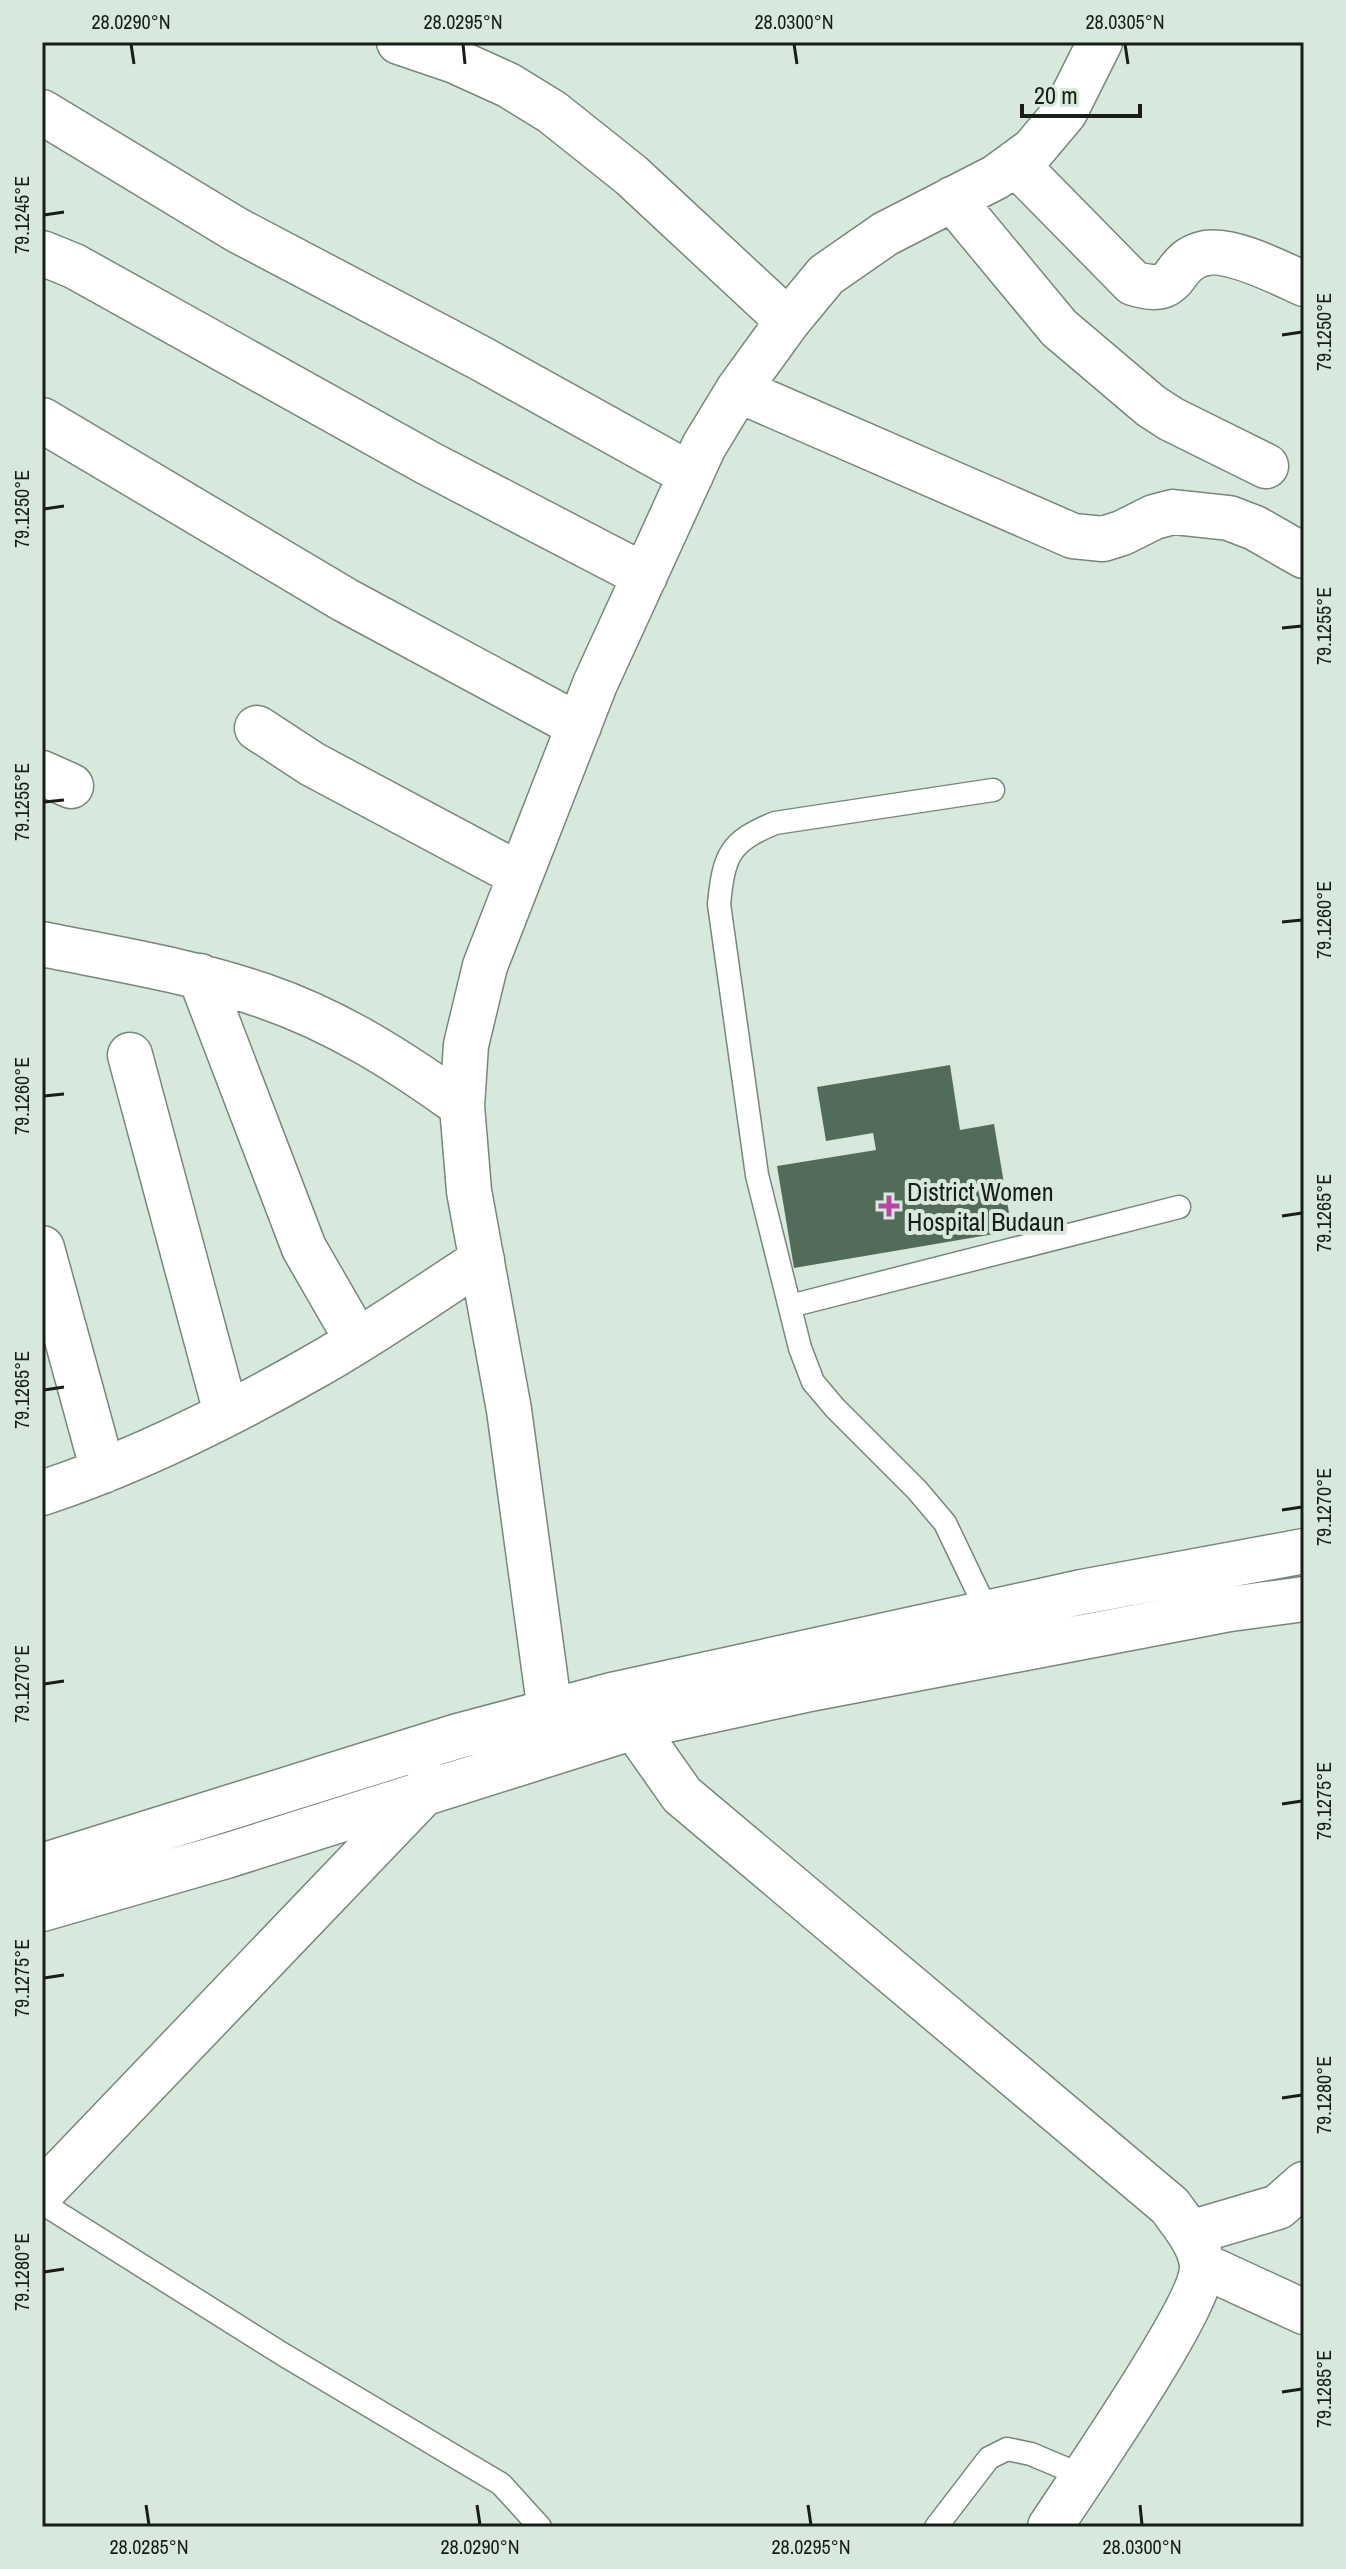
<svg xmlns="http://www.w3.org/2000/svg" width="1346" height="2569" font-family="'Archivo Narrow',sans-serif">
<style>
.building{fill:#526c59}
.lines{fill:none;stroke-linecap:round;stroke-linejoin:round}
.lane-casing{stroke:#77877b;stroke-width:25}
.street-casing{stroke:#77877b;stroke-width:47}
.secondary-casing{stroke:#77877b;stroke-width:47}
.lane{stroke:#fff;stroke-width:22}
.street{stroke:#fff;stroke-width:44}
.secondary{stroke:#fff;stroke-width:44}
.ticks{fill:none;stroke:#171d18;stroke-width:3}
.poi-dot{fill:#b647a5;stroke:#d7e9dc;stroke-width:3}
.labels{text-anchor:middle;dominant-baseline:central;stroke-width:8;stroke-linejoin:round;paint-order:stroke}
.poi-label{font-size:26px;fill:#171d18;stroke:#d7e9dc;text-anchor:start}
.neatline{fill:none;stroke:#171d18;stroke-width:3}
.ticks-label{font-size:20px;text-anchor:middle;fill:#171d18}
</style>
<rect width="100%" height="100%" fill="#d7e9dc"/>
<path class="building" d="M950 1065 960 1130 994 1124 1012 1231 794 1268 777 1166 876 1150 873 1133 826 1141 817 1087Z"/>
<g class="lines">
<defs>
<path id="lane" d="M790 1306 1179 1207
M988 1613 945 1523 917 1490 835 1408 813 1382 800 1348 757 1175 719 904C724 855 729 842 775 823L993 790
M42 2203 284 2355 501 2484 540 2527
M936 2527 989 2458 1007 2449 1031 2454 1083 2476"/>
<path id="street" d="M399 42 455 61 508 85 552 112 631 175 788 321
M42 112 237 230 482 359 691 475
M1015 163 1133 283C1182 299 1168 263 1202 254 1228 246 1280 273 1304 284
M952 199 1059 328 1151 406 1171 419 1266 466
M42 253 74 266 428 463 645 576
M738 390 1073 536 1103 539 1122 533 1154 517 1173 512 1229 518 1255 528 1304 556
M42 420 345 600 579 726
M257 728 312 764 520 875
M42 773 71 786
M42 944C116 959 192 971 264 996 337 1021 400 1061 462 1106
M200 976 304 1248 357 1340
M130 1055 226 1413
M42 1248 103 1471
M42 1493C136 1462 226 1417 312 1368 370 1336 426 1296 482 1260
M613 1697 682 1795 1170 2206C1182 2223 1199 2242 1202 2264 1205 2303 1077 2485 1050 2527
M550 1712 509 1410 469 1191 462 1106 466 1045 485 966 595 684 704 446 738 390 788 321 826 275 885 234 996 177 1033 150 1065 112 1100 42
M42 2192 421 1796 429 1783
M1190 2233 1278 2207 1304 2184
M1202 2265 1304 2312"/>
<path id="secondary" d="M42 1866 458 1736 612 1695 1082 1592 1304 1551
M42 1909 226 1856 634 1727 805 1690 1230 1609 1304 1599"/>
</defs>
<use href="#lane" class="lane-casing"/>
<use href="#street" class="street-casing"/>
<use href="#secondary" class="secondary-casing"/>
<use href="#lane" class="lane"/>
<use href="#street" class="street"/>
<use href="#secondary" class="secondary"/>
</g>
<path class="ticks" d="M131 44 134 64M463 44 465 64M794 44 797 64M1125 44 1128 64M44 215 64 212M1282 335 1302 332M44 509 64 506M1282 628 1302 626M44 802 64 800M1282 922 1302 920M44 1096 64 1094M1282 1216 1302 1213M44 1390 64 1387M1282 1510 1302 1507M44 1684 64 1681M1282 1804 1302 1801M44 1978 64 1975M1282 2098 1302 2095M44 2272 64 2269M1282 2392 1302 2389M146 2505 149 2525M477 2505 480 2525M808 2505 811 2525M1140 2505 1142 2525"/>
<path class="poi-dot" d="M885 1194h8v8h8v8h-8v8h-8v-8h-8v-8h8z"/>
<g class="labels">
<g class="poi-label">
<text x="907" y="1191">District Women<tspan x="907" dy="30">Hospital Budaun</tspan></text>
</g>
</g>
<rect width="1346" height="2569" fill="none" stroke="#d7e9dc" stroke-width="88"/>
<path d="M1022 104v12h118v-12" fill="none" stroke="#171d18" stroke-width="4"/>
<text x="1034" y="104" font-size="24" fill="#171d18" stroke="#d7e9dc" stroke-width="6" paint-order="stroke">20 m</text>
<rect x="44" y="44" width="1258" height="2481" class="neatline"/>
<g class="ticks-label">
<text x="131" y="29">28.0290°N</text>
<text x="463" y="29">28.0295°N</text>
<text x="794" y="29">28.0300°N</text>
<text x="1125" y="29">28.0305°N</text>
<text transform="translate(22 215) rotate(-90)" y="7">79.1245°E</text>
<text transform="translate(1324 332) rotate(-90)" y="7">79.1250°E</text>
<text transform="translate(22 509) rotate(-90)" y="7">79.1250°E</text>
<text transform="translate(1324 626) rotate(-90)" y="7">79.1255°E</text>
<text transform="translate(22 802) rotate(-90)" y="7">79.1255°E</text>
<text transform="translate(1324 920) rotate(-90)" y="7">79.1260°E</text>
<text transform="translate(22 1096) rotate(-90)" y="7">79.1260°E</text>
<text transform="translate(1324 1213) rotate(-90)" y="7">79.1265°E</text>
<text transform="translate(22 1390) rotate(-90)" y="7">79.1265°E</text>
<text transform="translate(1324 1507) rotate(-90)" y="7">79.1270°E</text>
<text transform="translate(22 1684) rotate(-90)" y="7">79.1270°E</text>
<text transform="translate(1324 1801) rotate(-90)" y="7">79.1275°E</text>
<text transform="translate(22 1978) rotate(-90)" y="7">79.1275°E</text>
<text transform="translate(1324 2095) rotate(-90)" y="7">79.1280°E</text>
<text transform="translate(22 2272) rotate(-90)" y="7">79.1280°E</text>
<text transform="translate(1324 2389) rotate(-90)" y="7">79.1285°E</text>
<text x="149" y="2554">28.0285°N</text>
<text x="480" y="2554">28.0290°N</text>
<text x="811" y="2554">28.0295°N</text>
<text x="1142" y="2554">28.0300°N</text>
</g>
</svg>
